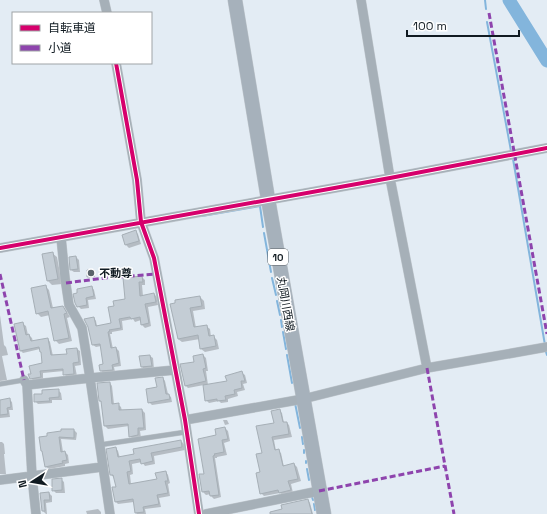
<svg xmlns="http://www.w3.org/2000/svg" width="547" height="514" font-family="'Space Grotesk','Noto Sans JP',sans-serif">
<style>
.shadow{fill:#0003}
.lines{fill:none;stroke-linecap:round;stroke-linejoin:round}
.stream{stroke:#83b5dc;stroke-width:2}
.river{stroke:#83b5dc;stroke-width:13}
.building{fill:#c4cdd5;stroke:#a6afb6}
.lane-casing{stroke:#bfc6cc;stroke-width:5.5}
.street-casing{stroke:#bfc6cc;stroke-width:10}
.primary-casing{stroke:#bfc6cc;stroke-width:15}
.lane{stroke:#a6b0b8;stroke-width:4.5}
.street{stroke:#a6b0b8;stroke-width:9}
.primary{stroke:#a6b1bb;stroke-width:14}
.quiet{stroke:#8e44ad;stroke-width:3;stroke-dasharray:6 3;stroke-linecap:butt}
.cycleway-casing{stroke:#fff;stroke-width:6}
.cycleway{stroke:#d6006c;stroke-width:4}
.poi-dot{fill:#5a646b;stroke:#fff;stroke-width:1.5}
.labels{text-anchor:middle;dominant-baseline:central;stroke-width:3;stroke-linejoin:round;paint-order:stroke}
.shield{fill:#fff;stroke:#585f64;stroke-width:1}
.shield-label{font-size:10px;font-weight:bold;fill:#101a21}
.poi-label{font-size:11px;font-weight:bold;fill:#101a21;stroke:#fff;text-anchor:start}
.street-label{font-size:11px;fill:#101a21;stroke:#fff}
</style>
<rect width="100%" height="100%" fill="#e3ecf4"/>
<path class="shadow" d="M135 231 138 234 141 244 129 248 126 245Z
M52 253 57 257 62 284 52 285 48 281Z
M76 257 79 260 80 272H74L71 270Z
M93 271 94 272 95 277 89 278 88 276Z
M142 277 145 280V285H142L143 296 154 294 157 297 158 305 148 307 151 326 145 328 142 325 141 320 135 322 133 319 122 321 123 330 112 332V334H110L113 349 116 348 119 351 121 366 114 367 115 372 104 373 101 371 104 365 101 346 96 347 93 345 94 318 96 321 97 326 112 324 115 306 126 300Z
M45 286 49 290 53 308 63 307 66 310 70 317 67 318 72 341 59 344 55 340 50 315 41 317 37 313Z
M92 287 94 290 96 299 88 300 89 308 81 309 78 306Z
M200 297 204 301 205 309 193 311 196 328 206 326 210 329 211 337H214L217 340 219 349 205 352 201 349 200 339 182 342 178 339 172 305Z
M0 315 4 345 6 347 8 355 2 356 7 380 0 381Z
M23 324 26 326 28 335H29L32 338 33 342 48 339 50 342 53 356 68 355 77 349 80 351 81 365 75 366 77 376 67 377 64 374V371L43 373V380L34 381 31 378 43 364 42 353 40 349 23 353 20 350Z
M203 355 206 358 208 371H206L208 385 228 382 242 373 245 375 247 383 243 384 245 390 237 392 238 396 228 399V402L221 403 219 401 209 403 206 400 204 385 188 388 185 385 195 362Z
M150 356 153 358 154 369 145 370 142 367Z
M163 378 165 381 168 394 171 397 172 402 152 405 149 402 158 387Z
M110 383 112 386 114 404H118L121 407 122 411 142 410 145 413 146 430 140 431 141 438 133 439 130 436 129 426 108 429 105 426 102 403 100 401Z
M58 390 61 393 62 400H52V403L38 404 35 401 43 395Z
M9 399 12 402 13 410H9L10 417 0 418V401Z
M279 410 282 413 284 423H287L289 425 292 437 274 440 276 451H278L281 453 284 467 294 464 297 467 301 481 291 484 293 493 283 495 280 493 264 496 261 493V473L263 454Z
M223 420H227L229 424 225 425Z
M225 428 228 431 230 441 224 443 227 455 217 457V458H215L221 497 214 499 211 496V494L206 495 203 492 206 474 217 436Z
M74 430 77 433 76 440 61 439 63 452H65L68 455 69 463 65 464V466L49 469 46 467 40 438Z
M181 441 184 444 185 450 154 456 155 464 145 466 142 462 132 464 133 474 130 475 131 484 158 480 166 472 168 475 170 483 168 484 170 496 159 498 161 507 145 509 146 514H137L136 513 134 502 118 504 116 502 117 487 115 478 111 475 116 448 118 451 120 458Z
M0 442H2L4 444 5 454H4L6 474H0Z
M61 479 64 482 65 493H56L53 490Z
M49 493 52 496V502L46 503 47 514H46L43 511 41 494Z
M308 500 310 503 313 514H274Z
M98 509 101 512V514H87L86 511Z"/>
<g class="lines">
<path class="stream" d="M485 0 486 9
M487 22 511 151
M513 159 545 345
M202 216 260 206 263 227
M264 233 271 272
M272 278 276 295
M277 301 280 315
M281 320 282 327
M283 332 286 349
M546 352 547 355
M287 355 292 383
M295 403 300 428
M302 437 303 444
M304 450V453
M306 461V463
M307 469 309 480
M312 497 313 500
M314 504 315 510"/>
<path class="river" d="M509 0 547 61"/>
</g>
<path class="building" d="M136 230 139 241 125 245 122 235Z
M53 252 58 279 47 281 42 254Z
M76 256 78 269 70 270 69 257Z
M87 270H93L94 276 87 277Z
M142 276 143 282H139L140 296 154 293 156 302 145 304 149 323 141 325 140 317 131 319 130 317 119 319 121 328 109 330 110 331 108 332 111 348 116 347 119 363 112 365 113 370 100 371 99 365 103 364 100 344 92 345 88 327 84 319 94 317 96 326 111 323 108 307 114 306 113 301 125 299 123 278Z
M46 285 51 308 63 306 67 313 64 314 69 338 54 341 48 311 36 314 31 288Z
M92 286 94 296 86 298 87 305 77 307 75 303 73 294 77 293V289Z
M200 296 202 306 190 308 194 327 207 325 209 336 214 335 216 346 200 349 198 335 178 339 170 304 175 303V300Z
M23 322 26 335 29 334 31 341 48 338 51 355 67 354 66 349 77 348 79 362 73 363 74 374 63 375V369L40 371 41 377 30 379 28 374H31L29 366 42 363 41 352H40L39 347 20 351 14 324Z
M203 354 206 368 203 369 206 381 185 386 180 364 194 362 193 356Z
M150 355 152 366 141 367 139 356Z
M242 371 245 381H241L242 388 234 390 235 394 225 396 226 400 217 401V399L205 401 203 385 227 381 225 376Z
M163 377 166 394H169L170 399 148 403 146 389 157 387 155 378Z
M110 382 112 404 119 403V410L142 409 144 428H138V435L129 437 128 424 104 426 101 401H99L97 383Z
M59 389V397L49 398 50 401 34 402V394H42V390Z
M10 398 11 407 7 408 8 414 0 415V400Z
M280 409 283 422H287L289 434 272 437 275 450 279 449 283 466 294 463 298 479 288 481 291 490 279 493 278 490 260 494 256 473 260 472 256 454 262 453 256 426 274 423 271 411Z
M225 427 228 439 222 440 224 452 214 454 215 455 213 456 219 495 210 496 209 491 202 492 199 474H204L198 439 216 435 215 429Z
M61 429H74V438L59 437 61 452 65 451 67 460 62 461 63 463 45 467 42 451H41L39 437 47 436V433L61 431Z
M181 440 182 447 151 453 153 461 141 464 140 459 129 461 131 471 127 472 129 484 157 479 155 473 166 471 168 481H165L168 493 157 495 159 504 143 507 144 512 135 513 133 499 115 502 112 487H116L113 475H110L106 449 116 447 118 457 134 454 133 449Z
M62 478V490L52 491V479Z
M49 492 50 500H44L45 511H42L40 493Z
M308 499 312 514H270V512L282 509 281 505Z"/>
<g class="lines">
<defs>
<path id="lane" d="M0 384 24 380
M99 445 186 432"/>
<path id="street" d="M104 0 107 13
M361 0 390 178 427 368
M116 63 137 180 141 222 154 258 185 420 199 514
M61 237 65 278 69 305 82 328 90 378 110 514
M0 248 390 178 547 148
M24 380 27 385 90 378 175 370
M27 385 32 476 102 467
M185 420 303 399 427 368 547 347
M0 480 32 476 36 514
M206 514 319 491"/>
<path id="primary" d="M235 0 268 199 324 514"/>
</defs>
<use href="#lane" class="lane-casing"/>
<use href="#street" class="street-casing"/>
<use href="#primary" class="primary-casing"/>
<use href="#lane" class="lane"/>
<use href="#street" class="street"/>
<use href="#primary" class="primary"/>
<path class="quiet" d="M489 13 547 334
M0 274 24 380
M66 283 105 278 157 274
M427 368 454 514
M319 491 445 466"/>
<defs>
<path id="cycleway" d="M116 63 137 180 141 222 154 258 185 420 199 514
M0 248 390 178 547 148"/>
</defs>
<use href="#cycleway" class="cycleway-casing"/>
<use href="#cycleway" class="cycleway"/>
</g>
<circle class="poi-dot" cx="91" cy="273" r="4"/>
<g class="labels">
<rect class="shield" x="268" y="249" width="20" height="16" rx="3"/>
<g class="shield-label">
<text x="278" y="257">10</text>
</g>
<g class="poi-label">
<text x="99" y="273">不動尊</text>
</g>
<g class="street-label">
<text transform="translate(286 304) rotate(80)">丸岡川西線</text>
</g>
</g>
<rect x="12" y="12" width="140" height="52" fill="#ffffff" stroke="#9fa3a6"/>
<rect x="20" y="25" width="20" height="6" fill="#d6006c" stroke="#9fa3a6"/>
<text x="48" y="32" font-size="12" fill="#101a21">自転車道</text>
<rect x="20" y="45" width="20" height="6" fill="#8e44ad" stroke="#9fa3a6"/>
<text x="48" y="52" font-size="12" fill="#101a21">小道</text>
<g transform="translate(32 482) rotate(258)" stroke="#ffffff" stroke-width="3" paint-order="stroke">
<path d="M0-3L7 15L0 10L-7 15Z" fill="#101a21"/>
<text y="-6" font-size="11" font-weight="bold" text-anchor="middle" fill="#101a21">N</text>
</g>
<path d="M407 30v6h112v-6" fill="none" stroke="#101a21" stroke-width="2"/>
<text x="413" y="30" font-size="12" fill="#101a21" stroke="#ffffff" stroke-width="3" paint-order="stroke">100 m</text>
</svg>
